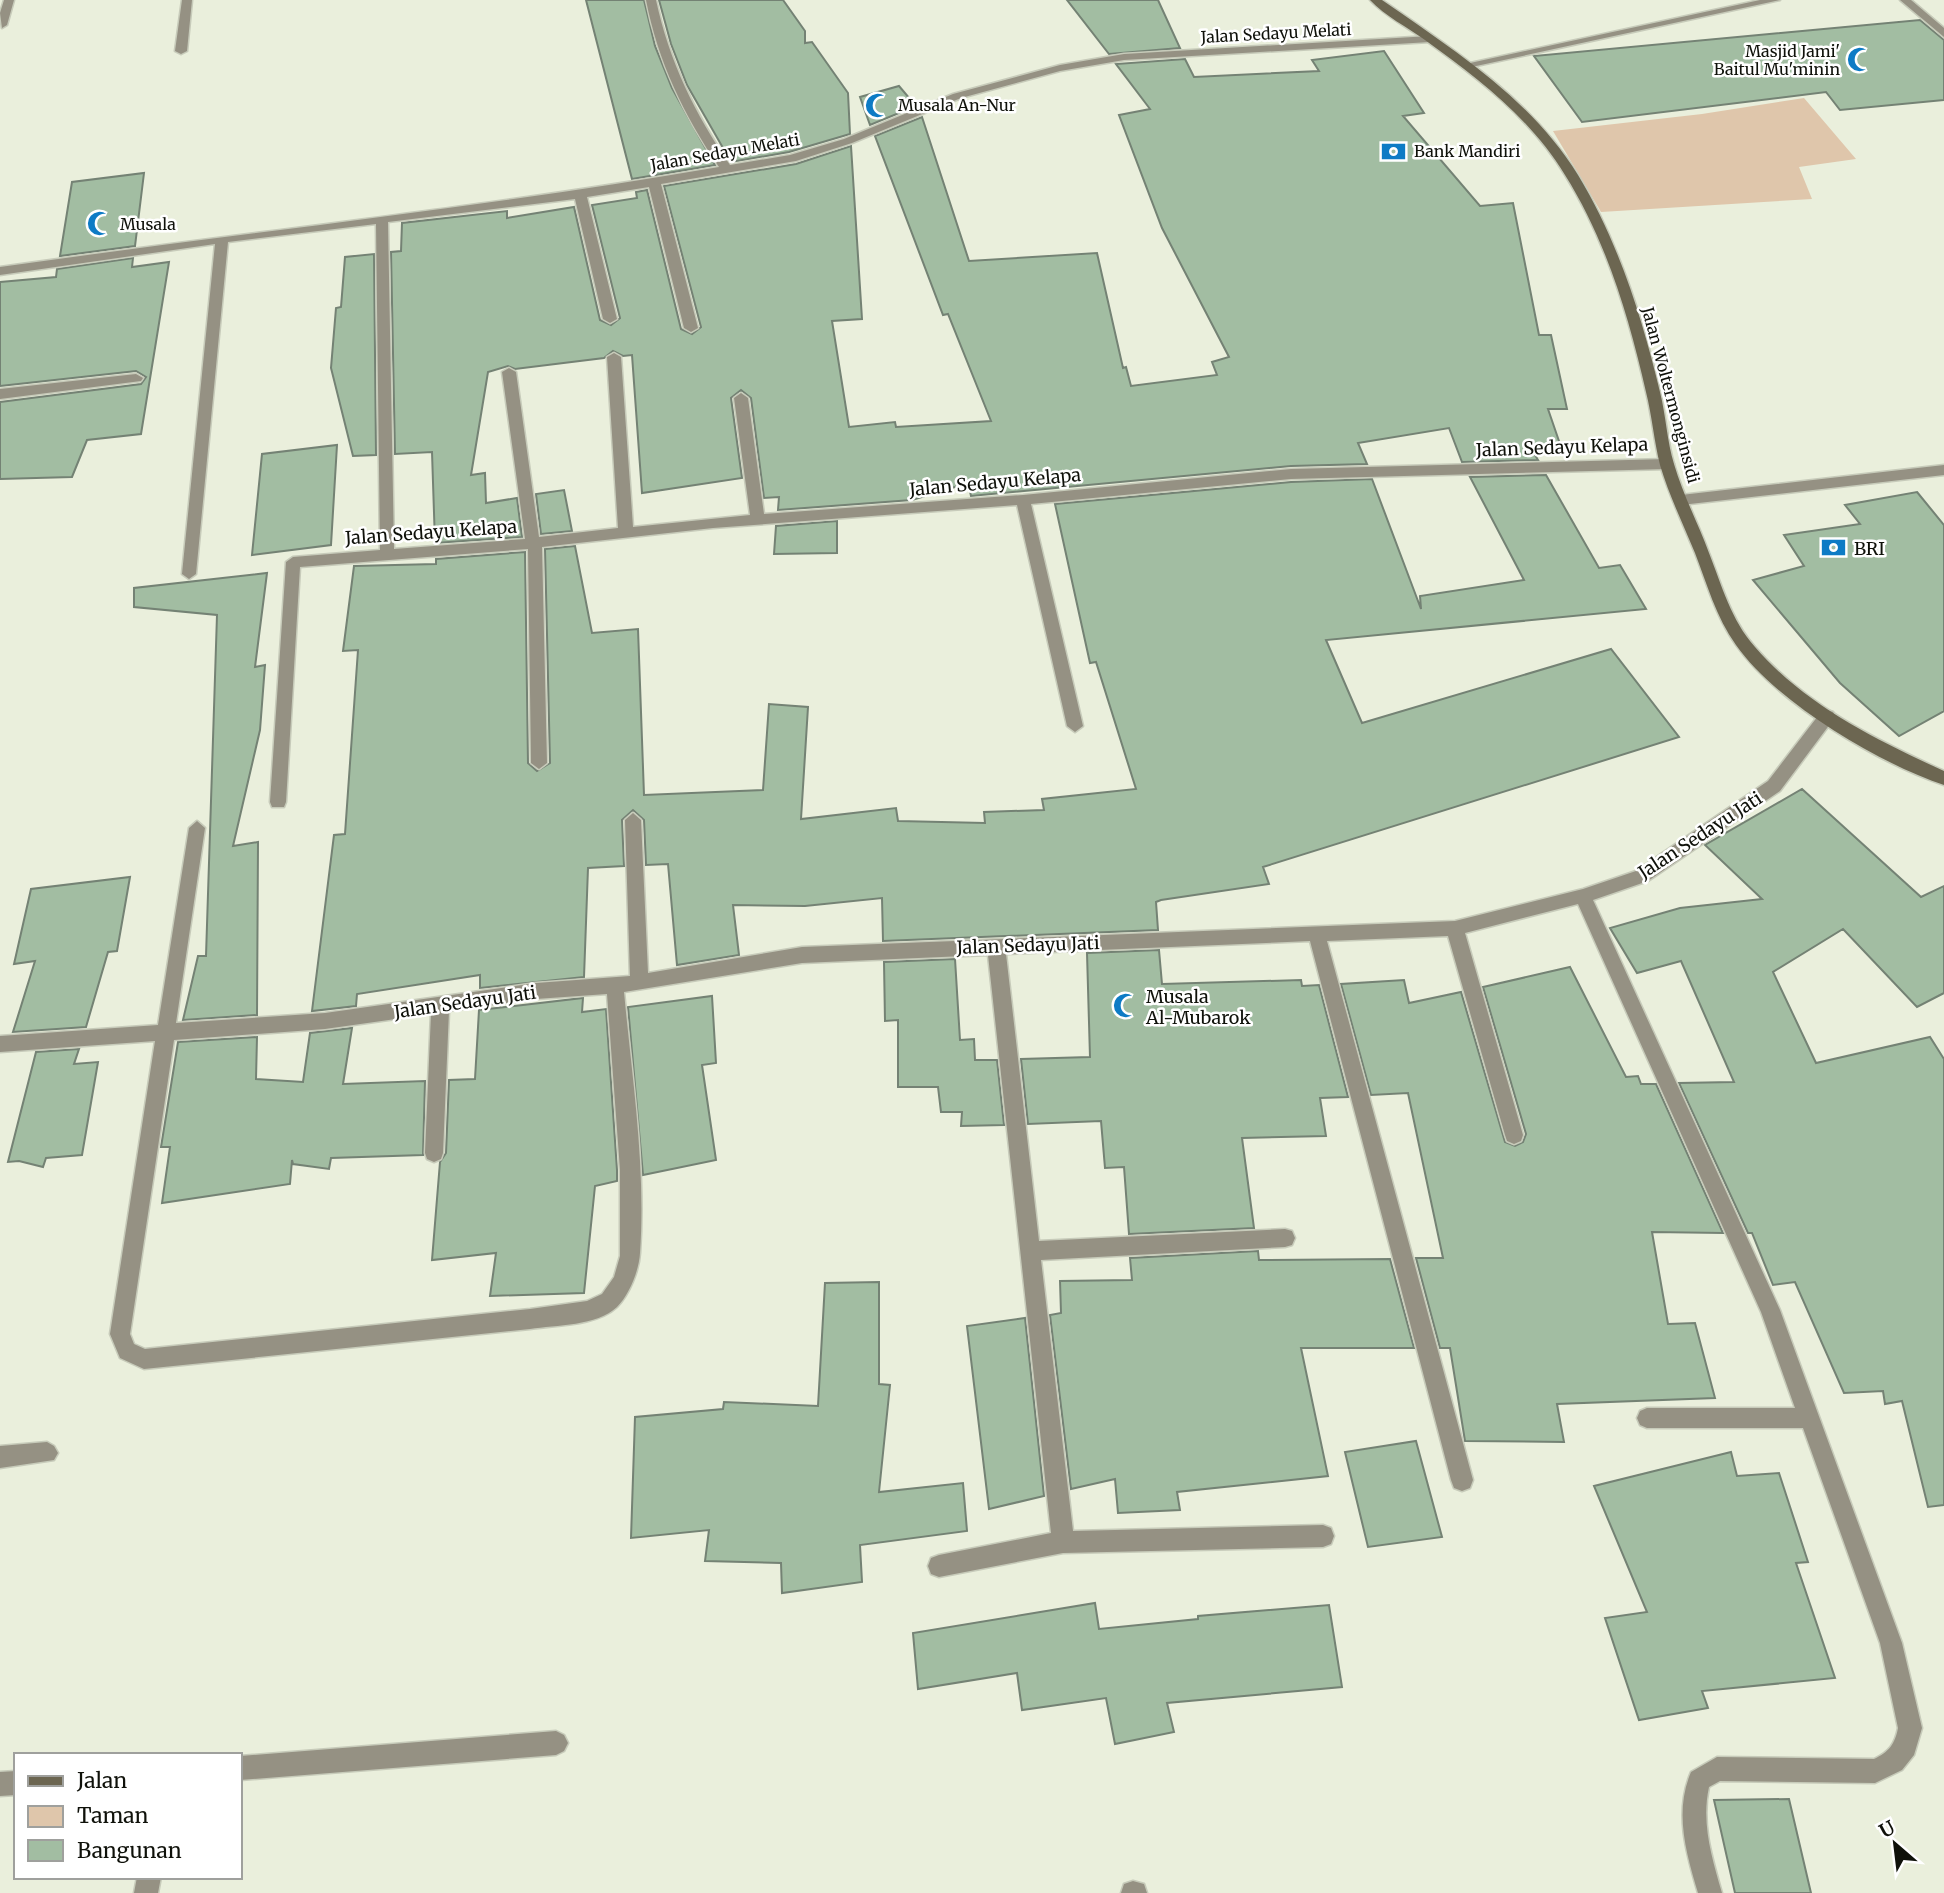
<svg xmlns="http://www.w3.org/2000/svg" width="1944" height="1893" font-family="Merriweather,serif">
<style>
.green{fill:#dfc6ab}
.building{fill:#a2bda2;stroke:#748274;stroke-width:2}
.lines{fill:none;stroke-linecap:round;stroke-linejoin:round}
.service-casing{stroke:#c7cbba;stroke-width:3}
.minor-casing{stroke:#c7cbba;stroke-width:3}
.tertiary-casing{stroke:#c7cbba;stroke-width:3}
.secondary-casing{stroke:#c7cbba;stroke-width:3}
.service{fill:#959183;fill-rule:evenodd}
.minor{fill:#959183;fill-rule:evenodd}
.tertiary{fill:#959183;fill-rule:evenodd}
.secondary{fill:#6c6651;fill-rule:evenodd}
.labels{text-anchor:middle;dominant-baseline:central;stroke-width:5;stroke-linejoin:round;paint-order:stroke}
.far-street-label{font-size:16px;fill:#0f110a;stroke:#fff}
.far-poi-label{font-size:16px;fill:#0f110a;stroke:#fff;text-anchor:start}
.street-label{font-size:18px;fill:#0f110a;stroke:#fff}
.poi-label{font-size:18px;fill:#0f110a;stroke:#fff;text-anchor:start}
</style>
<rect width="100%" height="100%" fill="#eaefdc"/>
<path class="green" d="M1804 98 1856 159 1799 167 1812 199 1601 212 1553 131 1702 114Z"/>
<path class="building" d="M586 0H644L655 46 672 88 715 165 632 179Z
M659 0H783L805 31V43L812 42 848 93 850 134 789 152 731 162 687 85 671 44Z
M1067 0H1158L1180 48 1109 54Z
M1920 20 1944 40V100L1840 110 1826 92 1582 122 1534 56Z
M1384 51 1424 113 1403 116 1480 206 1513 203 1539 335H1551L1567 409H1548L1560 444 1529 445 1538 460 1462 462 1449 428 1358 443 1367 464 1291 466 971 496 968 483 912 500 778 510 779 497 764 498 751 398 741 390 731 398 742 478 642 493 632 355 623 356 613 351 604 358 515 369 508 366 488 372 471 475 485 473 486 503 517 498 522 537 435 543 432 452 395 454 391 252 401 251 402 223 507 211V218L574 207 600 320 611 325 620 318 592 205 637 198 636 192 647 190 681 329 692 334 701 327 664 186 796 164 851 146 862 319 832 321 849 427 895 422 896 427 991 421 948 314 943 315 875 136 922 117 969 261 1097 253 1123 368 1126 367 1131 386 1217 375 1212 362 1229 357 1162 228 1119 115 1150 109 1116 64 1185 59 1194 77 1319 71 1312 60Z
M899 86 916 106 870 125 860 97Z
M144 173 135 246 60 256 72 182Z
M374 254 376 455 353 456 331 368 336 308 341 307 345 257Z
M133 258 132 267 169 262 141 434 87 440 72 477 0 479V402L141 384 146 377 136 371 0 386V282L56 277 57 269Z
M337 445 331 545 252 555 262 454Z
M1546 475 1599 568 1620 565 1646 609 1326 640 1362 723 1611 649 1679 737 1263 867 1269 884 1161 900 1156 902 1158 930 883 941 882 898 805 906 733 905 739 955 677 965 668 864 646 865 644 820 633 810 622 820 624 866 588 868 584 977 480 988V975L357 994 356 1006 312 1011 334 835 345 834 358 650 343 651 354 566 436 564V559L525 552 528 763 537 771 550 763 545 549 575 546 592 633 638 629 644 795 763 790 769 704 808 707 801 819 896 808 898 821 985 823 984 812 1044 810 1042 799 1136 789 1096 662 1090 663 1055 504 1291 482 1372 479 1421 609 1420 596 1524 580 1470 477Z
M564 490 572 531 541 534 536 494Z
M1917 492 1944 525V711L1899 736 1840 683 1753 580 1804 566 1784 535 1860 524 1845 505Z
M837 521V553L774 554 776 526Z
M267 573 255 667 265 665 260 730 233 846 258 842 257 1015 183 1020 198 956H206L217 615 134 607V588Z
M1802 789 1921 897 1944 886V993L1917 1007 1843 929 1773 972 1816 1063 1930 1037 1944 1059V1505L1928 1507 1902 1401 1885 1404 1883 1391 1844 1393 1795 1282 1773 1285 1752 1233H1748L1679 1083 1734 1082 1681 961 1637 973 1610 928 1680 908 1762 899 1705 845Z
M130 877 117 951 108 952 86 1027 13 1032 35 961 14 964 31 889Z
M1159 950 1162 984 1301 980 1302 986 1319 985 1348 1097 1320 1098 1326 1136 1242 1138 1254 1228 1129 1234 1124 1167 1105 1168 1101 1121 1028 1124 1021 1059 1090 1057 1087 953Z
M955 959 960 1040 974 1039 975 1060H997L1004 1125 961 1126 962 1112H941L938 1087H898V1020L885 1021 884 962Z
M1570 967 1626 1077 1638 1076 1641 1084H1656L1723 1233 1652 1232 1668 1324 1695 1323 1715 1398 1557 1404 1564 1442 1465 1441 1450 1348H1440L1416 1258H1443L1408 1093 1371 1095 1341 984 1404 980 1409 1003 1461 992 1505 1142 1515 1146 1523 1142 1526 1134 1483 987Z
M712 996 716 1063 702 1065 716 1160 643 1175 628 1007Z
M583 998 582 1012 606 1009 617 1170V1181L595 1186 584 1293 490 1296 496 1253 432 1260 440 1162 446 1153 449 1080 475 1079 479 1010Z
M352 1028 343 1084 425 1081 423 1155 331 1158 329 1169 293 1164 292 1160 290 1184 162 1203 170 1147H161L178 1042 257 1037 256 1079 303 1082 310 1033Z
M79 1049 74 1064 98 1062 82 1155 46 1158 43 1167 19 1161 8 1162 36 1052Z
M1258 1251 1259 1260 1390 1259 1414 1348H1301L1328 1476 1177 1492 1180 1510 1118 1513 1115 1479 1071 1489 1050 1315 1061 1313 1060 1281 1132 1280 1130 1258Z
M879 1282V1384L890 1385 879 1492 963 1483 967 1531 860 1545 862 1582 782 1593 781 1563 705 1561 709 1530 631 1538 635 1417 723 1409 724 1402 818 1406 825 1283Z
M1025 1318 1044 1496 989 1509 967 1326Z
M1416 1441 1442 1537 1368 1547 1345 1452Z
M1731 1452 1737 1476 1779 1473 1808 1562 1796 1563 1835 1678 1702 1691 1708 1708 1639 1720 1605 1618 1647 1612 1594 1486Z
M1095 1603 1099 1629 1198 1619V1616L1329 1605 1342 1687 1167 1703 1174 1732 1115 1744 1106 1698 1022 1710 1017 1673 918 1689 913 1633Z
M1789 1799 1811 1893H1735L1714 1800Z"/>
<g class="lines">
<defs>
<path id="service" d="M1900 0H1911L1944 28V37Z"/>
<path id="minor" d="M4 0H14L7 25 2 28 0 13Z
M182 0H192L187 51 181 54 175 51Z
M646 0H656C669 61 695 114 730 165L790 155 844 139 953 94 1060 65 1124 54 1430 36 1436 39 1430 42 1124 60 1060 71 961 98 852 143 796 161 661 184 698 328 691 332 684 328 649 187 587 197 617 319 610 323 603 319 575 199 388 222 394 549 525 539 502 372 509 368 516 372 539 537 618 528 607 357 614 353 621 357 633 527 750 515 734 398 741 393 748 398 764 514 1023 495 1291 469 1667 459 1674 464 1667 469 1291 479 1031 504 1083 726 1075 732 1067 726 1017 505 713 528 542 547 547 763 539 769 531 763 528 549 300 567 286 802 284 807H272L270 802 286 562 293 557 380 550 376 224 228 242 196 574 189 579 182 574 215 244 0 275V267C240 233 482 208 719 167 684 115 658 62 646 0Z
M136 374 143 378 141 381 0 399V389Z
M1944 465V475L1681 505 1674 500 1681 495Z
M1827 710 1833 712 1835 716 1833 720 1780 791 1648 881 1593 900 1780 1310 1902 1643 1922 1728 1914 1755 1902 1770 1875 1783 1720 1781 1709 1787C1701 1823 1712 1858 1722 1893H1698C1686 1853 1674 1812 1691 1772L1717 1757 1874 1759C1889 1752 1895 1744 1898 1728L1880 1643 1803 1428H1647L1640 1425 1637 1418 1640 1411 1647 1408H1795L1761 1312 1578 904 1465 933 1523 1135 1521 1141 1514 1144 1507 1141 1505 1135 1448 936 1327 941 1473 1480 1470 1488 1462 1491 1454 1488 1451 1480 1310 941 1006 954 1039 1241 1285 1229 1292 1231 1295 1238 1292 1245 1285 1247 1041 1260 1073 1531 1323 1525 1331 1528 1334 1536 1331 1544 1323 1547 1063 1553 939 1577 931 1574 928 1566 931 1558 939 1555 1051 1533 988 955 802 963 624 992C632 1078 646 1167 640 1253 639 1271 629 1295 617 1307 597 1326 556 1325 530 1329L144 1369 120 1358 110 1334 155 1041 0 1052V1036L158 1025 189 828 197 821 205 828 176 1023 325 1013 536 983 630 976 625 820 633 813 641 820 648 973 802 947 1455 921 1583 889 1636 871 1768 781 1821 712ZM607 994 620 1170V1256L614 1277 602 1294 587 1301 530 1309 145 1349 134 1344 130 1334 174 1040 325 1029 431 1014 425 1153 427 1159 434 1162 441 1159 443 1153 449 1011 536 999Z
M47 1442 54 1446 58 1453 54 1460 0 1468V1446Z
M556 1731 564 1735 568 1743 564 1751 556 1755 240 1780V1756Z
M16 1771V1795L0 1796V1772Z
M137 1877H161L158 1893H134Z
M1133 1881 1144 1884 1147 1893H1121L1124 1884Z"/>
<path id="tertiary" d="M1760 0H1780L1467 68 1461 65Z"/>
<path id="secondary" d="M1370 0H1382C1454 50 1531 99 1578 175 1618 241 1642 317 1660 392 1666 416 1667 441 1674 464 1683 495 1698 523 1709 553 1722 586 1731 620 1755 647 1805 705 1876 740 1944 771V785C1878 763 1776 702 1736 645 1716 617 1707 584 1695 553 1683 524 1669 495 1660 465 1654 441 1652 416 1646 392 1629 317 1606 240 1565 175 1531 119 1478 78 1425 40 1407 27 1385 16 1370 0Z"/>
</defs>
<use href="#service" class="service-casing"/>
<use href="#minor" class="minor-casing"/>
<use href="#tertiary" class="tertiary-casing"/>
<use href="#secondary" class="secondary-casing"/>
<use href="#service" class="service"/>
<use href="#minor" class="minor"/>
<use href="#tertiary" class="tertiary"/>
<use href="#secondary" class="secondary"/>
</g>
<defs>
<symbol id="mosque-bare" viewBox="-9 -9 18 18"><path d="M3.5-4.9A6 6 0 1 0 3.5 4.9A5 5 0 1 1 3.5-4.9Z" fill="#0d7bc5" stroke="#fff" stroke-width="2.5" paint-order="stroke"/></symbol>
<symbol id="bank-bare" viewBox="-9 -9 18 18"><path d="M-6-4H6V4H-6ZM0-2.3a2.3 2.3 0 1 0 0 4.6a2.3 2.3 0 1 0 0-4.6Z" fill="#0d7bc5" stroke="#fff" stroke-width="2.5" paint-order="stroke"/></symbol>
</defs>
<g fill-rule="evenodd">
<use href="#mosque-bare" x="1842" y="42" width="35" height="35"/>
<use href="#mosque-bare" x="860" y="88" width="35" height="35"/>
<use href="#bank-bare" x="1376" y="134" width="35" height="35"/>
<use href="#mosque-bare" x="82" y="206" width="35" height="35"/>
<use href="#bank-bare" x="1816" y="530" width="35" height="35"/>
<use href="#mosque-bare" x="1108" y="988" width="35" height="35"/>
</g>
<g class="labels">
<g class="far-street-label">
<text transform="translate(1276 33) rotate(-3)">Jalan Sedayu Melati</text>
<text transform="translate(725 152) rotate(-10)">Jalan Sedayu Melati</text>
<text transform="translate(1671 395) rotate(75)">Jalan Woltermonginsidi</text>
</g>
<g class="far-poi-label">
<text x="1840" y="51" text-anchor="end">Masjid Jami'<tspan x="1840" dy="18">Baitul Mu'minin</tspan></text>
<text x="898" y="105">Musala An-Nur</text>
<text x="1414" y="151">Bank Mandiri</text>
<text x="120" y="224">Musala</text>
</g>
<g class="street-label">
<text transform="translate(1562 447) rotate(-2)">Jalan Sedayu Kelapa</text>
<text transform="translate(995 482) rotate(-5)">Jalan Sedayu Kelapa</text>
<text transform="translate(431 532) rotate(-4)">Jalan Sedayu Kelapa</text>
<text transform="translate(1700 835) rotate(-33)">Jalan Sedayu Jati</text>
<text transform="translate(1028 945) rotate(-2)">Jalan Sedayu Jati</text>
<text transform="translate(465 1002) rotate(-8)">Jalan Sedayu Jati</text>
</g>
<g class="poi-label">
<text x="1854" y="548">BRI</text>
<text x="1146" y="996">Musala<tspan x="1146" dy="21">Al-Mubarok</tspan></text>
</g>
</g>
<rect x="14" y="1753" width="228" height="126" fill="#ffffff" stroke="#9fa09d" stroke-width="2"/>
<rect x="28" y="1776" width="35" height="10" fill="#6c6651" stroke="#9fa09d" stroke-width="2"/>
<text x="77" y="1788" font-size="21" fill="#0f110a">Jalan</text>
<rect x="28" y="1806" width="35" height="21" fill="#dfc6ab" stroke="#9fa09d" stroke-width="2"/>
<text x="77" y="1823" font-size="21" fill="#0f110a">Taman</text>
<rect x="28" y="1840" width="35" height="21" fill="#a2bda2" stroke="#9fa09d" stroke-width="2"/>
<text x="77" y="1858" font-size="21" fill="#0f110a">Bangunan</text>
<g transform="translate(1895 1844) rotate(332)" stroke="#ffffff" stroke-width="5" paint-order="stroke">
<path d="M0-5L12 26L0 18L-12 26Z" fill="#0f110a"/>
<text y="-10" font-size="19" font-weight="bold" text-anchor="middle" fill="#0f110a">U</text>
</g>
</svg>
